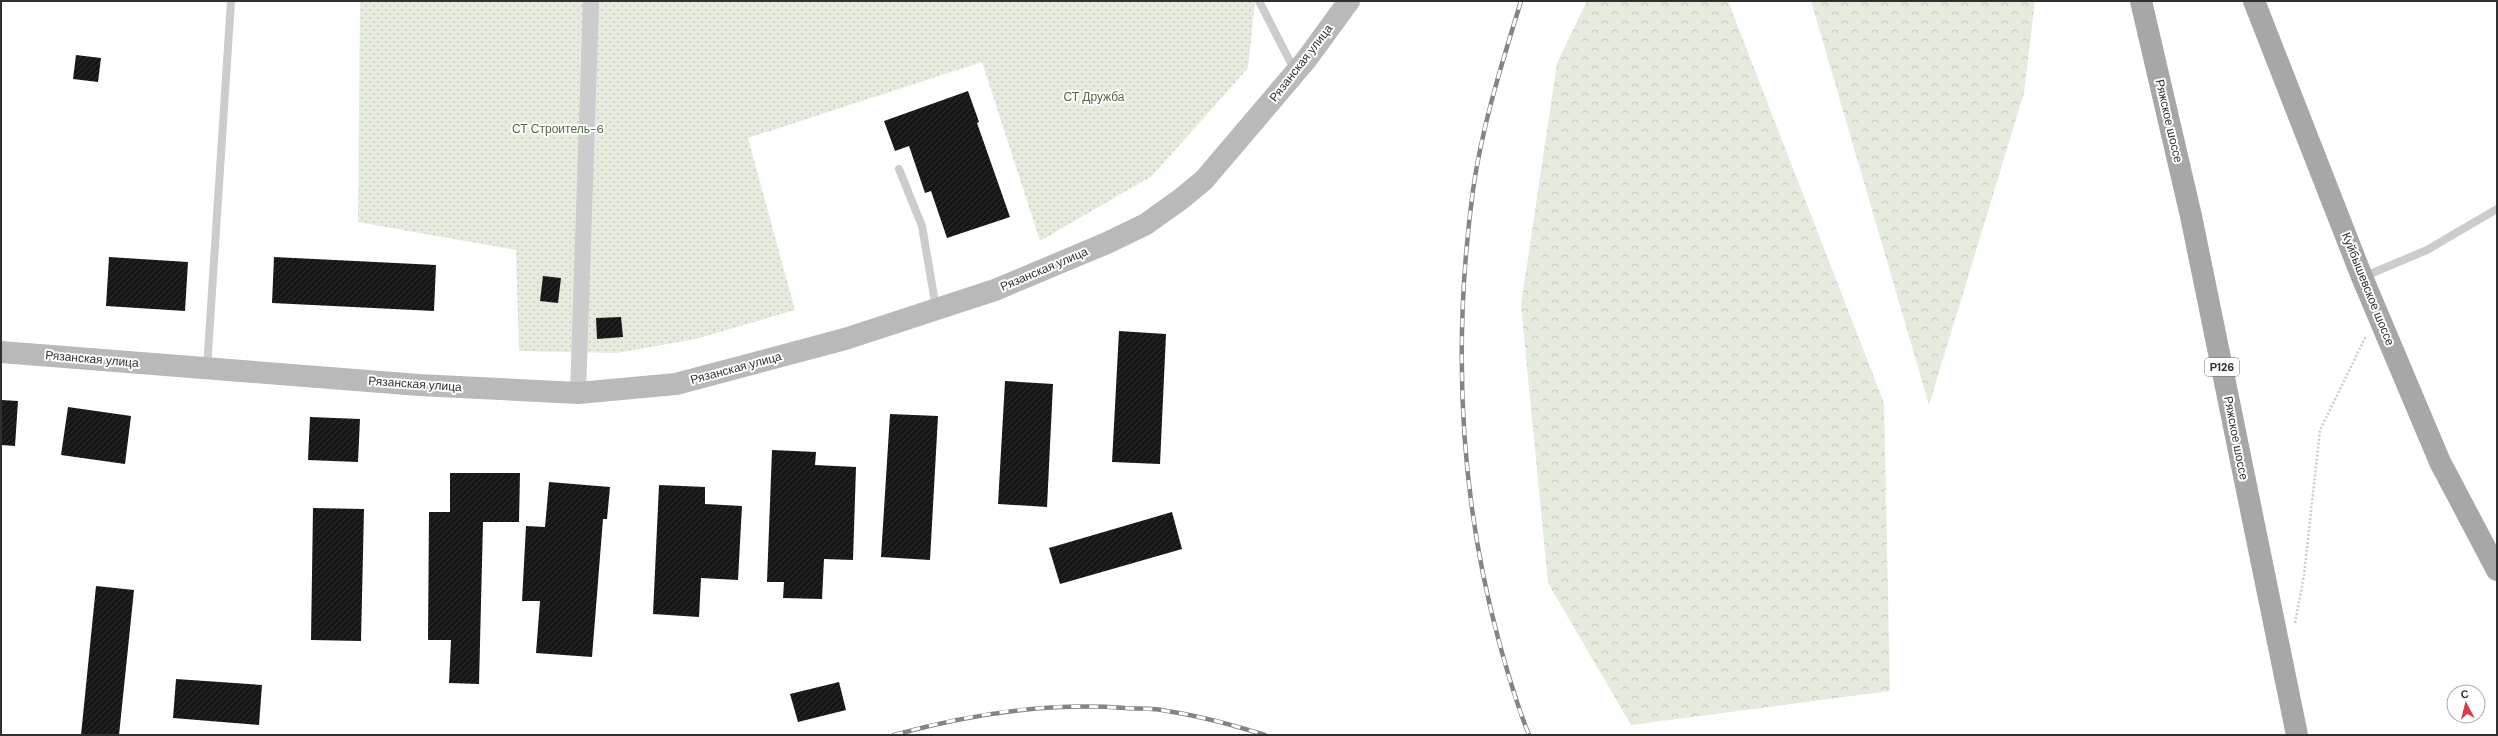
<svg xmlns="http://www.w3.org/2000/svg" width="2498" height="736" font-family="'DM Sans',sans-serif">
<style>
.forest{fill:url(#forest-crowns)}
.park{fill:url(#park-dots)}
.building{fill:url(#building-hatch)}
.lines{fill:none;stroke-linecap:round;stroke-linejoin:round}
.path{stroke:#ccc;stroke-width:2.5;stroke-dasharray:2 2;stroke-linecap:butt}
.lane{stroke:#ccc;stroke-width:8}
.street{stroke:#ccc;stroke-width:16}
.secondary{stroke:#b9b9b9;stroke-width:22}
.primary{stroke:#a7a7a7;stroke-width:22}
.rail-casing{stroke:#848484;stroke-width:4.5}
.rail{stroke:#fff;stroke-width:3;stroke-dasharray:9;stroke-linecap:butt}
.labels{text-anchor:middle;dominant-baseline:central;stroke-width:4;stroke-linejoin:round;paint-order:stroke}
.shield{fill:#fff;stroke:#6d6d6d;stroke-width:1}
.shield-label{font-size:11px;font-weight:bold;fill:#2f2f2f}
.street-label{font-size:12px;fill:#2f2f2f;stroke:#fff}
.park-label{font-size:12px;fill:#52683f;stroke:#fff}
</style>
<defs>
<pattern id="forest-crowns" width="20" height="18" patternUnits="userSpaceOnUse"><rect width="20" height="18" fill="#e5ebdd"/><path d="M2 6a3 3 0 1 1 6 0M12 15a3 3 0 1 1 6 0" fill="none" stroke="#c5cabe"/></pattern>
<pattern id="park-dots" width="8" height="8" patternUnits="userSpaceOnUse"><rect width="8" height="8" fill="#e5ebdd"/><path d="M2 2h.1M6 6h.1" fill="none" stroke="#c5cabe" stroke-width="1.8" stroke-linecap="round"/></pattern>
<pattern id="building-hatch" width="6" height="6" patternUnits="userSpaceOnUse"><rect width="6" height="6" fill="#161616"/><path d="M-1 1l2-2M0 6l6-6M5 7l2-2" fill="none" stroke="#303030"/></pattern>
</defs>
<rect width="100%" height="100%" fill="#fff"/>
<path class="forest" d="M1587 1H1728L1884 403 1890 691 1631 725 1548 583 1521 305 1557 63Z
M1811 1H2035L2024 93 1929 405Z"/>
<path class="park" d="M360 1H1255L1248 68 1152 176 1040 241 982 62 748 138 795 310 696 339 617 353 519 351 516 250 358 222Z"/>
<path class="building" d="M76 55 101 58 98 82 73 79Z
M968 91 979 122 977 123 1010 217 947 238 931 191 925 193 909 146 895 151 884 121Z
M109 257 188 262 185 311 106 306Z
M274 257 436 265 434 311 272 303Z
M543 276 561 278 558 303 540 301Z
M621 317 623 337 597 339 596 318Z
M1119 331 1166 334 1160 464 1112 462Z
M1005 381 1053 384 1047 507 998 504Z
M1 400 18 401 15 446 1 445Z
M68 407 131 416 125 464 61 455Z
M890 414 938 416 930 560 881 557Z
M310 417 360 419 358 462 308 460Z
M772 450 816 452 815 465 856 467 853 560 824 559 822 599 783 598 784 582H767Z
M450 473H520L519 522H483L479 684 449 683 451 640H428L429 512H450Z
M549 482 610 487 607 519H603L592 657 536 653 540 601H522L526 526 545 527Z
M659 485 705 487V504L742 506 738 580 701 578 699 617 653 614Z
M313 508 364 509 361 641 311 640Z
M1172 512 1182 549 1060 584 1049 548Z
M96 586 134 590 119 735H81Z
M176 679 262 685 259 725 173 718Z
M839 682 846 710 798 722 790 694Z"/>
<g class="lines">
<path class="path" d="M2295 623 2304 575 2320 430 2366 336"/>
<path class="lane" d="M1259 1 1295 71
M899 169 922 226 936 308
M2363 277 2427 250 2497 209
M207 368 231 1"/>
<path class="street" d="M578 393 591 1"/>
<path class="secondary" d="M1 352 419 385 578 393 676 384 845 339 995 290 1107 243 1146 224 1181 199 1204 180 1306 60 1349 1"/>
<path class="primary" d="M2141 1 2191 216 2297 735
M2254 1 2362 277 2440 462 2497 570"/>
<defs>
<path id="rail" d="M1521 1C1502 63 1482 126 1473 190 1453 340 1459 492 1498 638 1507 671 1516 703 1529 735
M894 735C970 714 1046 702 1125 708 1139 709 1154 708 1167 711 1200 716 1233 725 1265 735"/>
</defs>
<use href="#rail" class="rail-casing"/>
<use href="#rail" class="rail"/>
</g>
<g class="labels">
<rect class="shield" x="2205" y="358" width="34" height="18" rx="3"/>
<g class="shield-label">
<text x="2222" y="367">Р126</text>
</g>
<g class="street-label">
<text transform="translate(1301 63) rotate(-52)">Рязанская улица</text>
<text transform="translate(2169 121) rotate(77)">Ряжское шоссе</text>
<text transform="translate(1044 269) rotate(-23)">Рязанская улица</text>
<text transform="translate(2368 289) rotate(68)">Куйбышевское шоссе</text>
<text transform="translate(92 359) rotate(5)">Рязанская улица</text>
<text transform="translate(736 368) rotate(-15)">Рязанская улица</text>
<text transform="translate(415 384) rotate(4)">Рязанская улица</text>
<text transform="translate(2236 438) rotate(79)">Ряжское шоссе</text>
</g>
<g class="park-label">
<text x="1094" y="97">СТ Дружба</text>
<text x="558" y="129">СТ Строитель-6</text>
</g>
</g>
<rect width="2498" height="736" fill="none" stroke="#2f2f2f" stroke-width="4"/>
<g transform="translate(2466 704) rotate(353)"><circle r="19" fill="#ffffff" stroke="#acacac"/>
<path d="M0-3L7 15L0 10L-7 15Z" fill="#db3c4a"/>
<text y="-6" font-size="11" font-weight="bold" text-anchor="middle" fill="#2f2f2f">С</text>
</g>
</svg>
